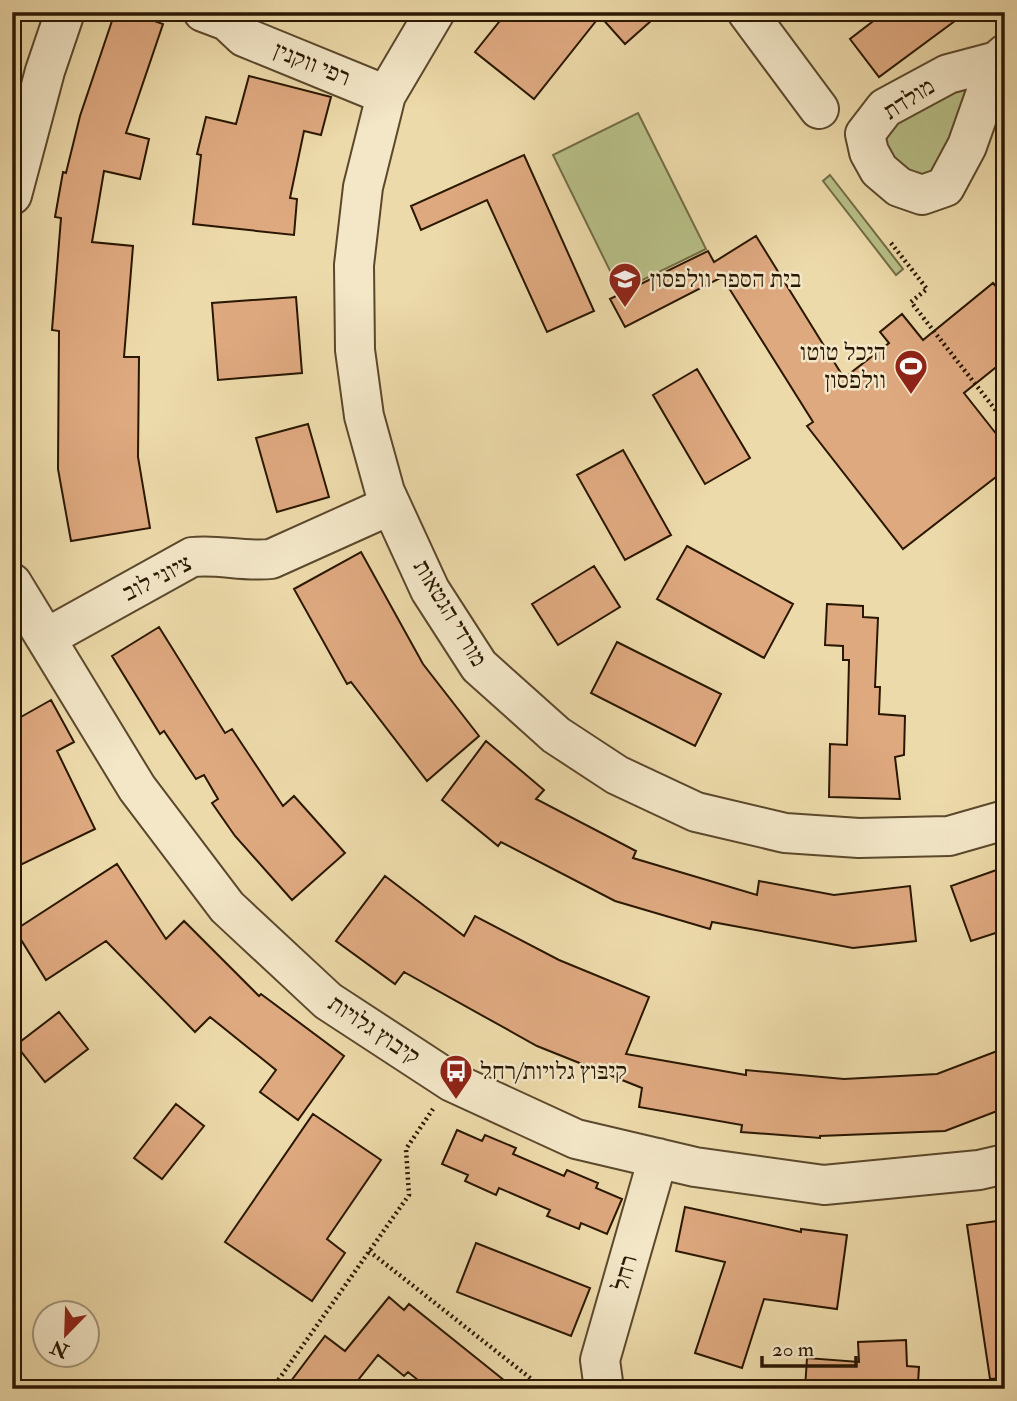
<svg xmlns="http://www.w3.org/2000/svg" width="1017" height="1401" font-family="'IM FELL Double Pica','Frank Ruhl Libre',serif">
<style>
.green{fill:#b8c088;stroke:#716c45;stroke-width:2}
.building{fill:#dfa980;stroke:#2a1702;stroke-width:2}
.lines{fill:none;stroke-linecap:round;stroke-linejoin:round}
.minor-casing{stroke:#5b482c;stroke-width:42}
.path{stroke:#2a1702;stroke-width:4.5;stroke-dasharray:2 3.5;stroke-linecap:butt}
.minor{stroke:#f3e7c8;stroke-width:38}
.labels{text-anchor:middle;dominant-baseline:central;stroke-width:5;stroke-linejoin:round;paint-order:stroke}
.street-label{font-size:24px;fill:#2a1702;stroke:#f3e7c8}
.poi-label{font-size:24px;fill:#2a1702;stroke:#f3e7c8;text-anchor:start}
</style>
<rect width="100%" height="100%" fill="#eddaaa"/>
<filter id="stains"><feTurbulence type="fractalNoise" baseFrequency=".00286" numOctaves="4"/><feColorMatrix values="0 0 0 0 .2 0 0 0 0 .09 0 0 0 0 .02 0 0 0 .5 -.17"/></filter>
<radialGradient id="worn" r=".72"><stop offset=".6" stop-color="#630" stop-opacity="0"/><stop offset="1" stop-color="#630" stop-opacity=".3"/></radialGradient>
<path class="green" d="M997 61 945 187 879 170 885 108Z
M638 113 706 249 620 291 553 155Z
M830 175 903 269 896 275 823 181Z"/>
<path class="building" d="M115 12H129L163 24 126 133 149 139 140 179 104 171 92 242 133 246 124 357H139L138 457 150 528 71 541 58 469 59 331 52 330 61 218 55 217 63 172 66 173 80 116Z
M507 12H661L625 44 600 16 534 99 475 52Z
M885 12H967L879 77 850 39Z
M249 76 331 97 321 135 304 131 290 198 297 199 294 235 193 224 201 155 197 154 206 117 236 124Z
M524 155 594 311 547 332 487 200 421 230 411 206Z
M756 236 844 378 889 343 880 332 902 314 923 340 993 283 1005 297V360L964 393 1005 445V470L903 549 807 426 813 422 722 277 625 327 610 299 708 251 714 262Z
M296 297 302 373 218 380 212 303Z
M697 369 750 458 705 484 653 395Z
M308 424 329 497 277 512 256 438Z
M623 450 671 535 625 560 577 475Z
M687 546 793 604 764 658 657 599Z
M361 552 423 664 479 736 427 781 351 682 347 684 294 589Z
M594 566 620 607 558 645 532 604Z
M827 604 863 606V617L878 618 875 687H880L879 714 905 716 904 755 895 757 900 799 829 797 830 744 847 745 849 660H843V646L825 645Z
M159 627 225 733 232 729 283 806 294 796 345 853 292 900 235 836 212 803 218 799 204 775 196 779 164 731 160 734 112 656Z
M617 642 721 694 695 746 591 693Z
M51 700 74 742 57 751 95 829 12 869V722Z
M486 741 544 790 536 799 636 851 633 858 757 895 759 881 834 895 910 886 916 941 853 948 712 922 710 929 615 901 501 842 498 846 442 800Z
M117 864 166 939 184 921 259 996 261 994 344 1056 298 1120 260 1092 276 1070 210 1017 195 1032 106 941 46 980 15 930Z
M1005 867V930L971 941 951 886Z
M385 876 464 936 475 916 559 960 649 997 626 1054 746 1075V1070L844 1079 937 1074 1005 1048V1108L945 1131 820 1136V1138L741 1132 742 1125 639 1107 642 1088 537 1046 404 972 395 984 336 941Z
M59 1012 88 1049 45 1082 16 1045Z
M176 1104 204 1126 162 1179 134 1158Z
M313 1114 381 1160 327 1239 345 1253 312 1301 225 1242Z
M457 1130 482 1141 485 1135 516 1148 513 1154 564 1176 567 1170 598 1183 596 1188 622 1199 607 1234 581 1223 579 1229 547 1216 550 1210 499 1188 496 1195 465 1181 468 1175 442 1164Z
M685 1207 801 1232V1229L847 1235 837 1309 764 1299 742 1368 695 1353 725 1262 676 1251Z
M1005 1220V1378L990 1379 967 1225Z
M476 1243 590 1288 571 1336 457 1292Z
M389 1297 404 1310 409 1304 515 1389H429L408 1372 404 1376 378 1355 351 1389H285L325 1336 345 1351Z
M906 1340 907 1366 919 1367 918 1383 849 1386V1389H805L807 1358 859 1362 858 1342Z"/>
<g class="lines">
<defs>
<path id="minor" d="M203 12 227 21 244 37 386 95
M435 12 386 95 363 187 354 265 355 350 364 416 385 492 430 590 479 666 556 735 617 775 696 812 785 833 859 838 949 836 1005 820
M747 12 819 109
M997 61 967 146 945 187 922 195 899 187 879 170 869 152 865 134 885 108 948 74 997 61 1005 54
M12 195 45 71 65 12
M12 583 137 788 227 907 328 1001 452 1082 576 1139 695 1167 824 1185 979 1170 1005 1164
M46 638 192 557C219 554 244 562 271 559L391 505
M604 1389 600 1360 658 1158"/>
</defs>
<use href="#minor" class="minor-casing"/>
<path class="path" d="M891 243 927 289 911 302 1005 422
M369 1251 544 1389
M272 1389 409 1195 406 1149 433 1109"/>
<use href="#minor" class="minor"/>
</g>
<defs>
<symbol id="school-pin" viewBox="-11 -11 22 30"><path d="M0 17L-7.5 6A9.5 9.5 0 1 1 7.5 6Z" fill="#8f2418" stroke="#f3e7c8"/><path d="M0-5L7-2L0 1L-7-2ZM-4 1L0 2.5L4 1V4Q0 6-4 4Z" fill="#fff"/></symbol>
<symbol id="stadium-pin" viewBox="-11 -11 22 30"><path d="M0 17L-7.5 6A9.5 9.5 0 1 1 7.5 6Z" fill="#8f2418" stroke="#f3e7c8"/><path d="M0-5a6.5 5 0 1 0 0 10a6.5 5 0 1 0 0-10ZM-3.5-1.8h7v3.6h-7Z" fill="#fff"/></symbol>
<symbol id="bus-pin" viewBox="-11 -11 22 30"><path d="M0 17L-7.5 6A9.5 9.5 0 1 1 7.5 6Z" fill="#8f2418" stroke="#f3e7c8"/><path d="M-5-6H5V4H4V6H2V4H-2V6H-4V4H-5ZM-3.5-4V0h7V-4ZM-3.5 1.2v1.5H-2V1.2ZM2 1.2v1.5H3.5V1.2Z" fill="#fff"/></symbol>
</defs>
<g fill-rule="evenodd">
<use href="#school-pin" x="606" y="260" width="38" height="52"/>
<use href="#stadium-pin" x="892" y="347" width="38" height="52"/>
<use href="#bus-pin" x="437" y="1052" width="38" height="52"/>
</g>
<g class="labels">
<g class="street-label">
<text transform="translate(312 64) rotate(22)">רפי ווקנין</text>
<text transform="translate(909 99) rotate(-33)">מולדת</text>
<text transform="translate(157 578) rotate(-27)">ציוני לוב</text>
<text transform="translate(450 613) rotate(59)">מורדי הגטאות</text>
<text transform="translate(374 1030) rotate(34)">קיבוץ גלויות</text>
<text transform="translate(625 1273) rotate(-74)">רחל</text>
</g>
<g class="poi-label">
<text x="650" y="279">בית הספר וולפסון</text>
<text x="886" y="352" text-anchor="end">היכל טוטו<tspan x="886" dy="28">וולפסון</tspan></text>
<text x="480" y="1071">קיבוץ גלויות/רחל</text>
</g>
</g>
<rect width="1017" height="1401" fill="none" stroke="#eddaaa" stroke-width="42"/>
<rect x="14" y="14" width="989" height="1373" fill="none" stroke="#2a1702" stroke-width="3.5"/>
<rect x="21" y="21" width="975" height="1359" fill="none" stroke="#2a1702" stroke-width="2"/>
<g transform="translate(66 1334) rotate(203)"><circle r="33" fill="#f3e7c8" stroke="#a39479" stroke-width="2"/>
<path d="M0-5L12 26L0 18L-12 26Z" fill="#8f2418"/>
<text y="-10" font-size="19" font-weight="bold" text-anchor="middle" fill="#2a1702">N</text>
</g>
<path d="M762 1356v10h94v-10" fill="none" stroke="#2a1702" stroke-width="3.5"/>
<text x="772" y="1356" font-size="21" fill="#2a1702" stroke="#f3e7c8" stroke-width="5" paint-order="stroke">20 m</text>
<rect width="100%" height="100%" filter="url(#stains)"/>
<rect width="100%" height="100%" fill="url(#worn)"/>
</svg>
